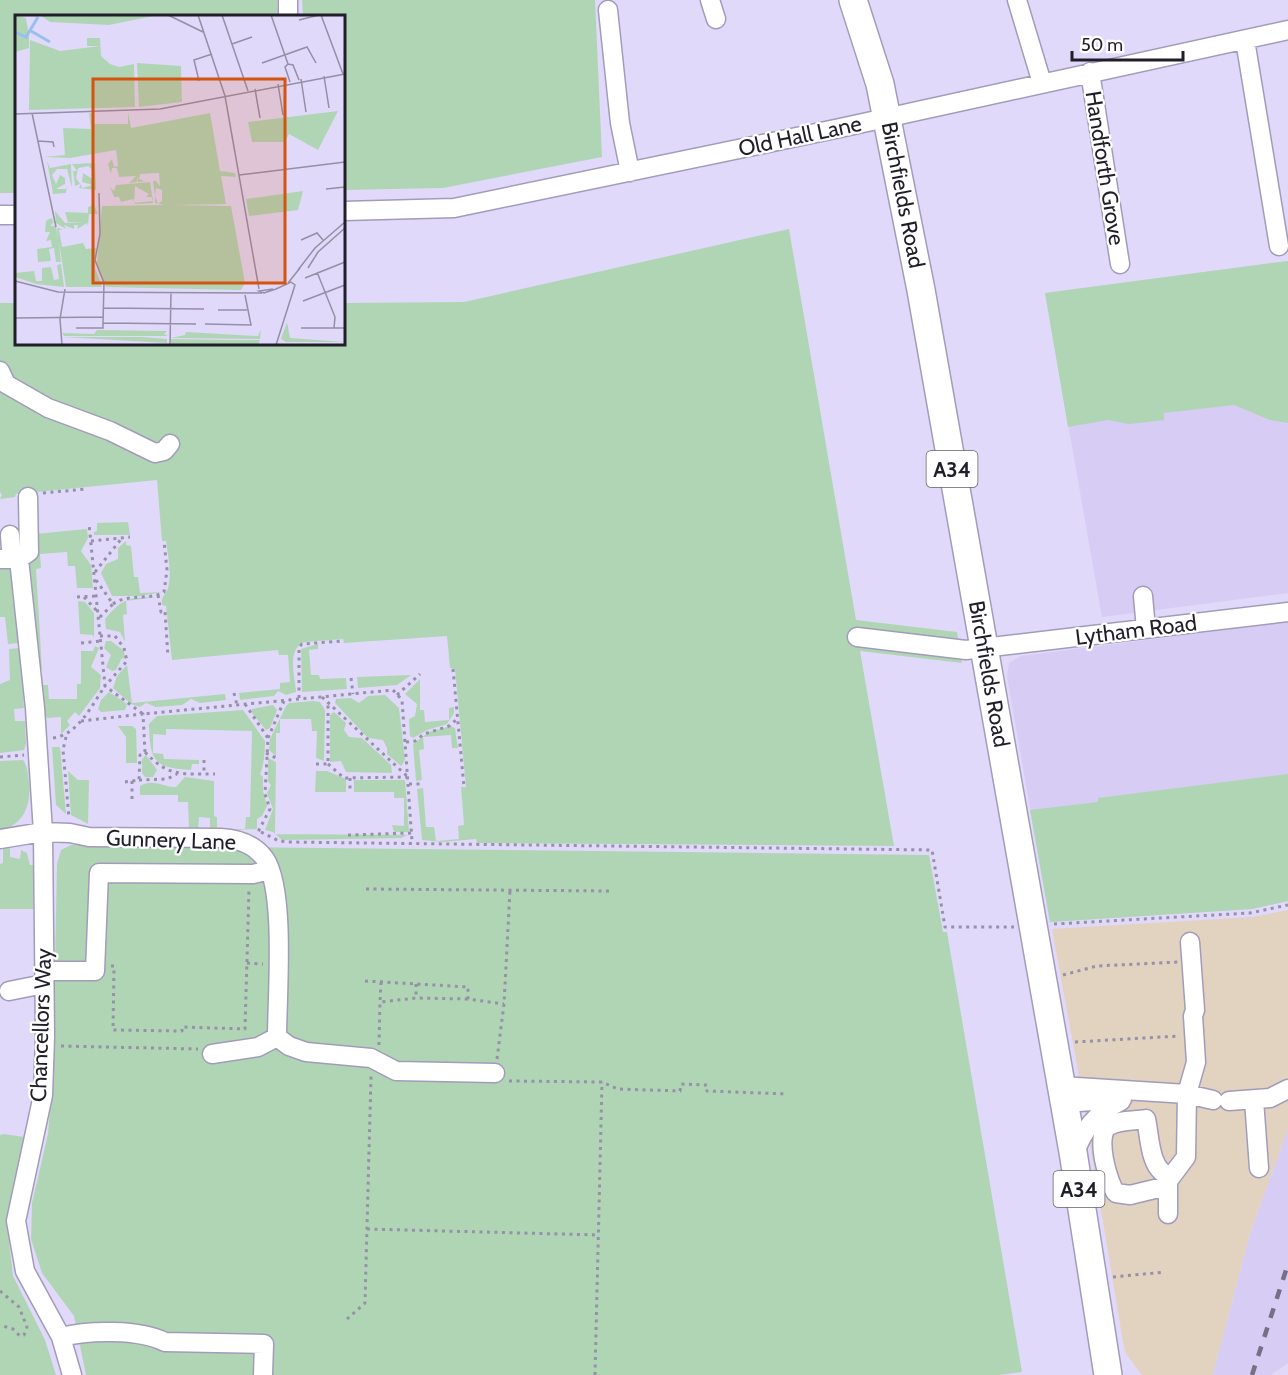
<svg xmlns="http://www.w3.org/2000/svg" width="1288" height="1375" font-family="Cabin,sans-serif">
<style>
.commercial{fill:#e2d2c0}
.built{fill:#d6ccf4}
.green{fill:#b0d5b5}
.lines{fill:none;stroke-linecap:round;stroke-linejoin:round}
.minor-casing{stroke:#a39bba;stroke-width:21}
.highway-casing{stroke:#a39bba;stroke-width:30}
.path{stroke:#9690a9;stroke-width:3;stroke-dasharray:3 4.5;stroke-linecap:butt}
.minor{stroke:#fff;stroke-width:18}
.highway{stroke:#fff;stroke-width:27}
.rail{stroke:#757085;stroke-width:4.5;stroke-dasharray:10 10;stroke-linecap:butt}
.labels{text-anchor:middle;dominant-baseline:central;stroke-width:4.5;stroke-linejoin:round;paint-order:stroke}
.shield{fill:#fff;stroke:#646269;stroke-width:1.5}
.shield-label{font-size:21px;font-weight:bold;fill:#211e29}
.street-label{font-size:22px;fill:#211e29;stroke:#fff}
.inset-river{fill:none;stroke:#99c0ec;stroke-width:3}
.inset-road{fill:none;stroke:#948ea6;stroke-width:1.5}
.view{fill:#d4530f;fill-opacity:0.15;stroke:#d4530f;stroke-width:3}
.inset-edge{fill:none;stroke:#211e29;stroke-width:3}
</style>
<rect width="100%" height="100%" fill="#e1d9fa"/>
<path class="commercial" d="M1288 910V1129L1250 1234 1213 1375H1142L1126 1354 1123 1342 1077 1065 1052 929 1253 917Z"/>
<path class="built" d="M1288 261V593L1102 617 1045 293Z
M1288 622V901L1252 909 1050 922 1007 676 1009 663 1021 656Z
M1288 1129V1363L1271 1375H1213L1250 1234Z"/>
<path class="green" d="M0 0H277L278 16H16V193H0Z
M302 0H595L602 157 443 188 344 190V16H303Z
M789 229 856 620 957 632 962 663 860 651 894 846 477 843 476 839 443 842 422 840 417 789 423 788 426 827H434L436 841 459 839 458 826 464 825 461 787H466L455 669 450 668 447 636 344 643 343 639 305 642C286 648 295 676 296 692L286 695 278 691 274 696 240 700 239 693 280 689V683L290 682 288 655H279L278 650 172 660 166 606 162 605C161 596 165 596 168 588 172 574 168 556 166 541H162L157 480 16 494 15 497 0 499 2 495 0 492V303H16V344H344V303L464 302Z
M1288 261V423L1270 420 1234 405 1164 413V420L1129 424 1108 420 1068 427 1045 293Z
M128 522 130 535H94V532L97 531V523Z
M87 529 88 538 81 551 91 565 93 588H77L75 566H68L67 552 40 554 41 568 36 569 42 669H37L28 560 35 534Z
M126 541V545L131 546 134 577H138L140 593 163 592 140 596H112L101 573 106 564 118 559V548Z
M0 566 12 567 20 643 8 644 5 617H0Z
M156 597 126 601 127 614 123 615 125 642 120 632 106 629 105 619C123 597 130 598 156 597Z
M78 601 85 602 94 613V638L93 635 80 634Z
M106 641H111L124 651 125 659 122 658 116 670 112 671 106 667 111 655 104 648Z
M318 644V649L309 650 311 675H319L320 679 346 678 347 689 302 692 301 649Z
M95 646 99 648 91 667 101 675 100 688 79 716 75 712 67 721 70 725 61 734V717L47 718 43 709 38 674H42L43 685H48L49 699H77V684H81V651H93Z
M20 648 24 708 14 709 15 721H25L26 744 24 750 0 753V684L10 680 9 649Z
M127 665 132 703 225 694 226 700 200 703 191 699 182 705 156 707 146 703 140 707 131 704 113 688 117 676Z
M411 675 397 685 358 688 357 677Z
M420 679V710H424L425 722 449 720V708L454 707V713L447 724 427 730 413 738 410 736 409 719 415 716 417 704 405 694Z
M109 692 127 704 125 710 101 712 98 709 101 700Z
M385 695 399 708 405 760 401 766 387 754V748L383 740 368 738 335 703 336 699 351 698 359 703 368 696Z
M313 701 320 702 325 710 324 761 316 758 317 731H312L311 719H280V733H276V756L269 750 270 739 286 706 289 703Z
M273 705 277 710 270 728 266 730 252 713V709Z
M243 710 265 741C265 751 264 766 260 774L263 777V791L267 806 262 816 257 819V829L210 831V818L199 817 198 830 189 829 188 802H178V795H140V786C153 778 163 787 176 787L185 777 214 781V816L217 817V829H245L246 817H250L252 731 166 729V735L153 734V753L163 754 164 759 199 760V764H192L191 770C153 768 150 760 149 724L157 716Z
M334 712 346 723 344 730 349 737 362 738 391 765 392 773 346 772 341 761 330 762V715Z
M118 726H132L136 729 137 763H126V737Z
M451 726 455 728 458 748H452L451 735 423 737 424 749 419 750 422 780 416 781 413 744 429 732Z
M52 747H60L66 814 56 805Z
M146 755 157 770 153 777H145L142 773V759Z
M268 758 276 762 275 834 408 835 401 838 282 840 273 832 265 830 273 809 267 793 271 785 268 781Z
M23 760C28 767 28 775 29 783 31 806 24 824 0 831V761Z
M68 771 78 780H89L88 824 71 815Z
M316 771H327L346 779V792H315Z
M1288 774V901L1252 909 1050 922 1030 810 1098 802V798Z
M354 780H405L409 832H394L392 825 404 826V798H394V792H354Z
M71 845 929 855 943 932H947L1022 1372 999 1375H86L74 1316 42 1273 31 1239 32 1203 48 1134 53 1068 57 864 61 850Z
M10 847V857L20 859 21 850 27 853 30 865H34L33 909H0V864L3 863V848Z
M4 1134 24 1137 7 1224 13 1276 45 1340 56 1375H0V1135Z"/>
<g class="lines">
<defs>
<path id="minor" d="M288 0V16
M710 0 716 19
M1017 0 1042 83
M608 10 620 123 630 172
M1245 40 1279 246
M1090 72 1120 264
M344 211 454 208 840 128 1288 30
M0 215H16
M0 371 6 384 48 408 110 431 155 453 164 451 170 444
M10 535 11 549 19 559 35 708 43 832 45 1037 43 1095 16 1221 25 1271 61 1337 72 1375
M0 559H19L29 552 28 497
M1143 596 1146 629
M857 637 966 650 1288 612
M0 839 43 832 70 833 89 837 221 838C239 839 254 844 265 859 286 891 277 996 277 1037
M1190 942 1195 1010 1193 1016 1196 1062 1187 1094 1213 1100
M44 971H95L99 873 253 874 270 870
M9 991 44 984
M277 1037 289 1046 306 1052 371 1058 396 1071 495 1073
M212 1054 258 1047 277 1037
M1061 1086 1187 1094 1186 1157 1168 1181V1214
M1254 1100 1259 1168
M1229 1101 1270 1098 1288 1089
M1064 1103 1122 1099
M1074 1155C1084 1128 1095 1114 1121 1101
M1167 1186 1130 1195 1116 1193C1108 1183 1094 1134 1109 1126 1118 1120 1135 1121 1146 1119 1150 1136 1149 1171 1170 1176
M61 1337C89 1330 139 1329 165 1342L264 1344 263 1375"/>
<path id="highway" d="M853 0 880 84 921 290 1073 1152 1108 1375"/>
</defs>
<use href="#minor" class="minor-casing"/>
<use href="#highway" class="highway-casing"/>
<path class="path" d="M43 493 86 489
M91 541 130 537
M95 572 122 538
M96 580 113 604 99 618
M158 595 161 612 165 611 168 657
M77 597 96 596
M84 597 97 611
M113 604C128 593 148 601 164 592L167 570 164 541
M100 636H115L124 648 127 661 105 686 143 714 393 690 402 700 412 841
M81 643 101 641
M453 669 464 787
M351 678 353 694
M234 693 237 705
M397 695 420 674
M322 697 408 777
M299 698V647L302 644 343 641
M245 704 268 738 265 794 270 809 258 832
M81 721 143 714 145 752 140 755 139 780 125 782
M66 737 63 750 69 818
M53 738C78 735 92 705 105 686L89 524
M268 738 284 701
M406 742 415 741 424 734 449 726 456 720
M145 752C168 777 182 774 215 774
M266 753 276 758
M0 757 24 755
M204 760V774
M316 764H328V702
M328 764 344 778 407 777
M350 778V792
M139 780 167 779 177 774
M132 781V803
M409 784H422
M261 832 279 841 288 842 932 850 945 927H1014
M348 835 412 833
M366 889 610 891
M1054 924 1250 913 1288 905
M247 963 263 964
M111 966H114L113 1030 182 1031V1027L245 1029 249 889
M1063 975 1097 966 1178 962
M365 981 468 987V999L504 1004
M381 982 380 1002 416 998 468 999
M416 984V998
M1075 1042 1179 1036
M379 1045 380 1002
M61 1046 198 1049
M497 1059 504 1004 510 890
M509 1081 602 1082 618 1089 680 1091 681 1084 707 1085V1091L787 1094
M367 1229 599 1235
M1113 1277 1165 1272
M0 1291 19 1307 27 1327 24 1335 20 1336 13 1329 0 1325
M347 1319 365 1303 371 1076
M595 1375 602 1082"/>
<use href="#minor" class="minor"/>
<use href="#highway" class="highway"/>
<path class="rail" d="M1252 1375 1288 1264"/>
</g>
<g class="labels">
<g class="shield">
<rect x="926.5" y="451" width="51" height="36" rx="4.5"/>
<rect x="1053.5" y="1171" width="51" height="36" rx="4.5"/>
</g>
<g class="shield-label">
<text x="952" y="469">A34</text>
<text x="1079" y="1189">A34</text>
</g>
<g class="street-label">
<text transform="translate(800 136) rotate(-12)">Old Hall Lane</text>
<text transform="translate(1105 168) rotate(81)">Handforth Grove</text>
<text transform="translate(903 195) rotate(79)">Birchfields Road</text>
<text transform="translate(1136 630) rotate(-7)">Lytham Road</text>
<text transform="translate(989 674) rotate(80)">Birchfields Road</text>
<text transform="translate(171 840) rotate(2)">Gunnery Lane</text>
<text transform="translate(41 1025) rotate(-88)">Chancellors Way</text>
</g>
</g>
<g transform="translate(15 15)">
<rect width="330" height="330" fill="#e1d9fa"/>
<path d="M0 0 11 3 14 21V33L0 37ZM25 0H143L94 10 35 7ZM72 23H85L86 41 95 49 104 52 119 49 120 92 14 95 15 25 45 36 85 31H72ZM122 48 166 51 167 87 124 92ZM323 96 303 135 274 119 270 127H237L233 107ZM113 97 116 113 195 98 205 156 220 158 221 162 206 161 211 189 158 190 216 191 230 268 226 275 91 272 82 248 87 191 149 190 140 188V181L143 189 147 186V175L141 173 140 180 138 167 140 165 145 171 144 158 125 159 124 164 130 166 123 167 122 160V167L114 168 121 161 104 162 102 153H97L96 159 93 149 97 144 99 152 103 151 101 135 55 143 29 142 50 140 48 113 76 114 74 98H77L78 109H113ZM32 146 35 153 56 149 57 173 52 154H42L37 160 41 169 45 160 50 163V169L41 174H51L52 170 51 178 38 179ZM80 148 81 175 64 173 66 169 67 173 78 170 67 167 68 158 79 165V156L73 151 63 153 61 163 65 169 60 171 58 156H62L57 149ZM135 167 138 188 120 189 118 184 106 187 104 182H99L95 172 99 176 101 170ZM120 171 134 179 131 182H138V186L119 188ZM288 176 283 195 234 201 231 184ZM79 190 83 199H74L73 211 72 208 62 214 63 210H59V214L49 210 51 214 41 208 40 196 50 208 69 207H53L50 197 73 198V192ZM36 203 39 207 35 211H41L43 226 42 213 48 214 44 215 47 232 68 228 71 234 81 233 80 253 87 272H51L44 227 46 247H41L39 233 34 234 36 246 23 247 22 234 37 232 36 225 31 226 35 217H30L31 206ZM46 249 49 272 21 269 0 262V258L19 256 21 266H27V253L36 252 39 265 44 264 42 250ZM272 307 275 323 330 327H271L266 324ZM246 314 245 324 156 323 170 320 171 317 243 321ZM82 315 152 316 149 319 153 321H49L47 318 79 319ZM48 322H128L152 324V328ZM156 324 216 325H245L243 330H166L156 329Z" fill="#b0d5b5" fill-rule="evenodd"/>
<path class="inset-river" d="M16 16 35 27M0 17 11 22 23 2"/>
<path class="inset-road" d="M153 0 188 17M183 0 210 81 244 274M207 0 233 76M256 0 273 49M306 0 328 59M284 5 304 0M217 29 237 22M247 48 292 32 301 48M309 61 314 93M286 64 291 97M184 66 179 45 197 39M275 67 270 52 273 49 278 50 284 65M263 69 268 100M240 74 245 103M17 98 41 212M0 99 145 94 330 59M23 126 38 127 39 132M224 160 330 147M311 174 330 172M84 178 85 219 80 245 89 268 88 308M286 225 302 218 308 225M293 253 303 237 330 213M283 255 300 233 330 207M302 257 320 302 319 313M290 263 330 247M0 266 43 277 247 278M273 268 285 253M258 274 244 276 249 278 261 274 276 267 280 270 261 330M288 286 330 270M88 293 189 294M203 295H232M0 303 88 302M88 308 181 309M190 309 236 310 230 280M61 313H88V308M286 313H330M47 330 45 304 50 274M155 330 156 277"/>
<path class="view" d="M78 64H270V268H78Z"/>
<rect width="330" height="330" class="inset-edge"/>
</g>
<path d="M1072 51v9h111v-9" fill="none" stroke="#211e29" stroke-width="3"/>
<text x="1081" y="51" font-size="18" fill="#211e29" stroke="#ffffff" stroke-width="4.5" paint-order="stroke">50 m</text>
</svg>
